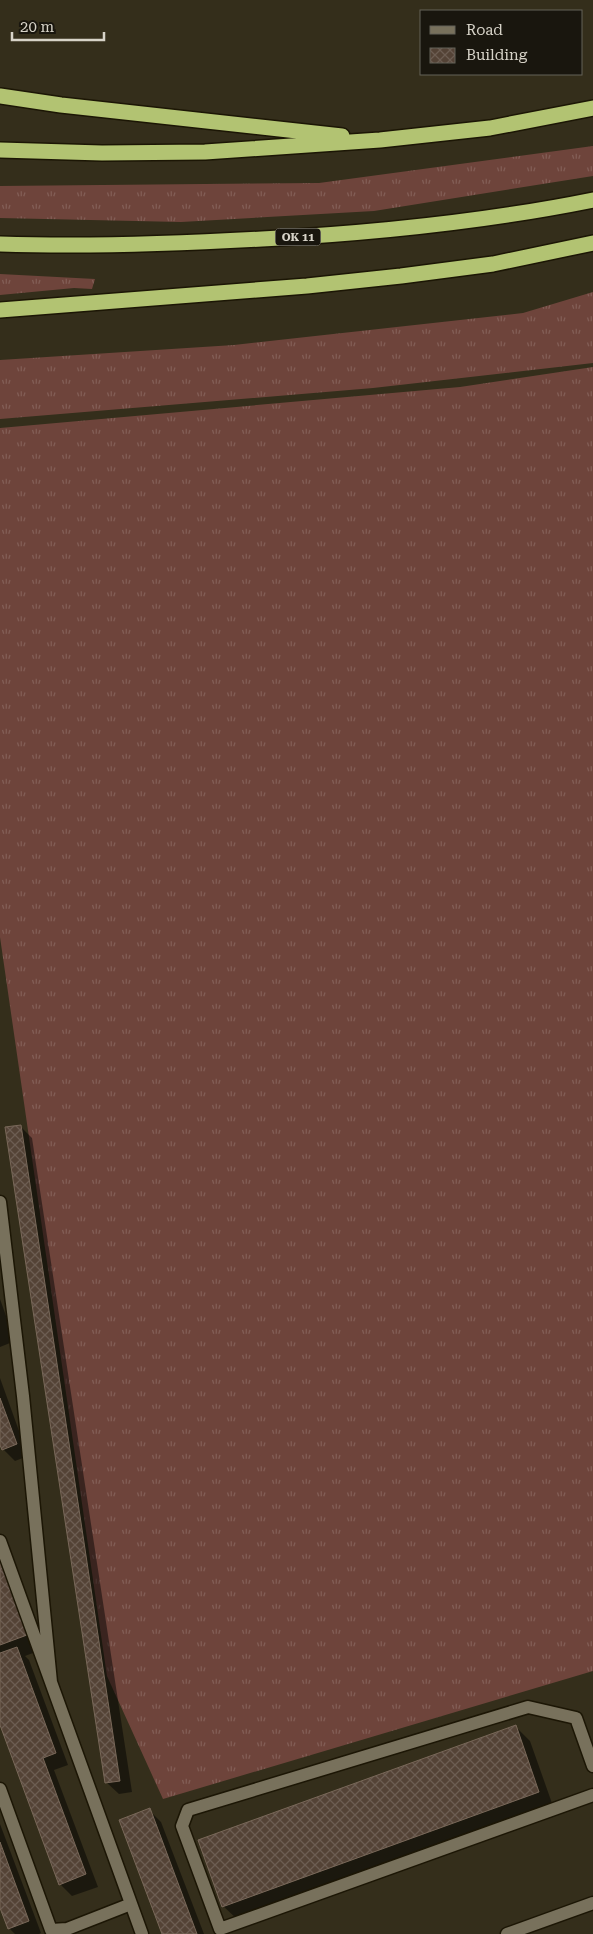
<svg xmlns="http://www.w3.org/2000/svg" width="593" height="1934" font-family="'Roboto Serif',serif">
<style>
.grass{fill:url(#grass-tufts)}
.shadow{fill:#0007}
.building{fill:url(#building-cross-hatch);stroke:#796859}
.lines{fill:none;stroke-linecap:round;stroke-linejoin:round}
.service-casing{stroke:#1c1605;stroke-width:15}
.secondary-casing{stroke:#1c1605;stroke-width:15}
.motorway-casing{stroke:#1c1605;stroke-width:18}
.service{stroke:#78715c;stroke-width:12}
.secondary{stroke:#78715c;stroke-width:12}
.motorway{stroke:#b2c372;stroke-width:15}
.labels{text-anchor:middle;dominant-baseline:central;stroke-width:4;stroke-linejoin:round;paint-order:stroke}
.shield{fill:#19160e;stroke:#9e9a90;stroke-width:1}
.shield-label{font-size:11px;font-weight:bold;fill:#d7d3c8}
</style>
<defs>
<pattern id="grass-tufts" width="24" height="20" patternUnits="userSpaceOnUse" patternTransform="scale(1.25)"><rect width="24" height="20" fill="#6e443b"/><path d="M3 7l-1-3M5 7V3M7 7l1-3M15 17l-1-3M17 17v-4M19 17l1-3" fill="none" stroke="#825e56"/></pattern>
<pattern id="building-cross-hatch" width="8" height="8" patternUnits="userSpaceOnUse" patternTransform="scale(1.25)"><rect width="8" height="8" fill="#544336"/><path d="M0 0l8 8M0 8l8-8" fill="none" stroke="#6c5d52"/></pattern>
</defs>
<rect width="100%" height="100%" fill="#342e1b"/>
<path class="grass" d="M593 146V176L374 211 181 222 0 218V186L319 183Z
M0 274 95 279 92 289 74 288 0 295Z
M593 292V363L373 388 0 419V360L234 345 523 313Z
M593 367V1671L163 1799 107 1676 0 937V428L460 387Z"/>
<path class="shadow" d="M20 1126 32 1138 132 1792 119 1794 106 1782Z
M0 1299 15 1341 0 1347Z
M0 1378 28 1456 15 1461 3 1449 0 1441Z
M0 1537 41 1650 25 1656 29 1660 68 1765 54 1770 98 1887 72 1896 60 1884 0 1721Z
M515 1726 530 1741 553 1806 238 1920 223 1906Z
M149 1810 161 1822 204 1934H163Z
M0 1824 41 1933 39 1934H15L9 1928 0 1904Z"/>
<path class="building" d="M21 1125 120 1781 105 1783 5 1127Z
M0 1398 17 1444 2 1450 0 1445Z
M0 1561 27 1635 0 1645Z
M17 1647 56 1753 43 1758 86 1874 59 1885 0 1725V1653Z
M516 1725 539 1792 222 1907 198 1840Z
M150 1808 197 1934H162L119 1820Z
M0 1842 29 1921 8 1929 0 1908Z"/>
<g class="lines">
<defs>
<path id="service" d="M0 1202 23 1396 51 1682
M0 1541 142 1934
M593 1766 576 1718 528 1707 188 1810 182 1826 220 1929 593 1795
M0 1789 51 1930 67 1929 131 1904"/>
<path id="secondary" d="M507 1934 593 1903"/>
<path id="motorway" d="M0 96 61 105 342 136
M0 150 102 153 205 152 380 140 490 128 593 108
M0 244C87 247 174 244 262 239 373 233 484 222 593 200
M0 310 307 286 401 276 493 264 593 243"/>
</defs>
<use href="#service" class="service-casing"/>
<use href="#secondary" class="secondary-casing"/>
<use href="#motorway" class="motorway-casing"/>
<use href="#service" class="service"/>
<use href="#secondary" class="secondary"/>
<use href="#motorway" class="motorway"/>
</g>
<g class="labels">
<rect class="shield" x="275.5" y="228.5" width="45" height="17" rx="4"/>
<g class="shield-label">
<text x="298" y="237">OK 11</text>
</g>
</g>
<rect x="420" y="10" width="162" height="65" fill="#19160e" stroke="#656258"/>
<rect x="430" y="26" width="25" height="8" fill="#78715c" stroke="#656258"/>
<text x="466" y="35" font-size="15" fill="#d7d3c8">Road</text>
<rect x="430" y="48" width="25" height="15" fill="url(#building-cross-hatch)" stroke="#656258"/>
<text x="466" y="60" font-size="15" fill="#d7d3c8">Building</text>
<path d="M12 32v8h92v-8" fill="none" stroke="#d7d3c8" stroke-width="2.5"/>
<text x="20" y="32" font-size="15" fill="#d7d3c8" stroke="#19160e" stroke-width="4" paint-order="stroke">20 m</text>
</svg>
